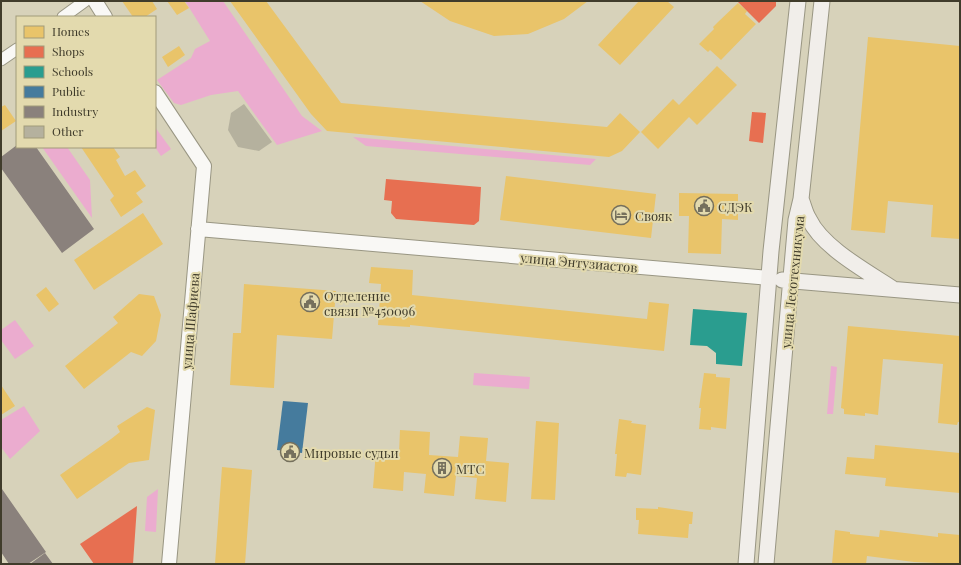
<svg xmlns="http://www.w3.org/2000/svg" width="961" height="565" font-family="'Playfair Display',serif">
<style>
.green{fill:#ebaccf}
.homes{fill:#e9c46a}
.shops{fill:#e76f51}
.schools{fill:#2a9d8f}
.public{fill:#457b9d}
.industry{fill:#8a817c}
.building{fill:#b5b19e}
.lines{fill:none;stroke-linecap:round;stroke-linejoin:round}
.minor-casing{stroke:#999683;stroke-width:13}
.tertiary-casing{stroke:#999683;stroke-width:16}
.secondary-casing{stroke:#999683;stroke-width:17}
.minor{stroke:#f9f8f5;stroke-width:11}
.tertiary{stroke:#f9f8f5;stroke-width:14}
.secondary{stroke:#f1eeea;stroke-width:15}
.labels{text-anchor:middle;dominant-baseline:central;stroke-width:4;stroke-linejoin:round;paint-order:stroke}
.poi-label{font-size:13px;fill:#403c2b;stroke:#e3daae;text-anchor:start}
.street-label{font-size:13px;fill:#403c2b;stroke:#e3daae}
</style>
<rect width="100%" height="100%" fill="#d7d2ba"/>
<path class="green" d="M185 1H223L302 116 322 131 277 145 238 91 211 95 181 105 174 103 157 80 191 58 195 49 210 41Z
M155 127 171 149 161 156 155 147Z
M353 137 596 159 590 165 366 146Z
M42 147H67L90 180 92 218Z
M15 320 34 346 15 359 1 340V330Z
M831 366 837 367 833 414H827Z
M474 373 530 377 529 389 473 385Z
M24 406 40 431 10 459 1 447V420Z
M158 489 156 532 145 531 147 497Z"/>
<path class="homes" d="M122 1H152L157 9 145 17H133Z
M167 1H184L189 8 177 15Z
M230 1H266L341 103 607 127 620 113 640 132 622 151 609 157 327 131 311 114Z
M420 1H588L564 19 528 34 494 36 450 21Z
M639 1H667L674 7 620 65 598 45Z
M738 3 747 11 745 14 756 24 721 60 710 50 708 52 699 44 714 29 713 27 718 22Z
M868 37 960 46V239L931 237 933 205 888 201 885 233 851 230Z
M179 46 185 55 168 67 162 57Z
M717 66 737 85 697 125 689 117 658 149 641 132 673 99 679 105Z
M5 105 16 121 1 131V107Z
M81 147H113L120 157 116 160 125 176 135 170 146 186 136 193 143 202 121 217 110 200 114 196Z
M506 176 656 194 651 238 500 220Z
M679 193 738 194V220L722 219 721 254 688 253 689 216H679Z
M143 213 163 244 94 290 74 260Z
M371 267 413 270 412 295 647 319 649 302 669 304 664 351 410 325V327L378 325 381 284 369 283Z
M244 284 336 291 332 339 277 335 274 388 230 385 233 333H241Z
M46 287 59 304 49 312 36 295Z
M139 294 154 296 161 315 156 341 142 356 131 352 84 389 65 366 118 323 113 317Z
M848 326 960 336V422H958L957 425 938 423 943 364 883 359 878 415 865 413V416L844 414V409L841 408Z
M704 373 716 374V377L730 378 726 429 711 427V430L699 429 701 408H699Z
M1 385 15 406 1 415Z
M147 407 155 410 149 460 129 463 77 499 60 475 111 439 120 432 117 426Z
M619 419 632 421 631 423 646 425 641 475 627 473 626 477 615 476 617 454H615Z
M536 421 559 423 555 500 531 499Z
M400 430 430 432 429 455 458 457 460 436 488 438 486 461 509 463 506 502 475 499 477 478 456 476 454 496 424 493 426 474 404 472 403 491 373 488 376 451 399 453Z
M875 445 960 453V493L885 486 886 478 845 474 847 457 874 459Z
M222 467 252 470 245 564H215Z
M658 507 693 512 692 524H689L688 538 638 534 639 520H636V508L658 509Z
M835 530 850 532V534L879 537 880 530 938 537V533L960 535V564L914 562 867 556 866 564H832Z"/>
<path class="shops" d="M737 1H776V6L759 23Z
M752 112 766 113 763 143 749 141Z
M386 179 481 187 479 221 474 225 396 219 391 213 392 201 384 200Z
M137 506 133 564H94L80 544Z"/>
<path class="schools" d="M693 309 747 313 742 366 716 364V353L707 346 690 345Z"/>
<path class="public" d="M283 401 308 403 302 453 277 450Z"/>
<path class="industry" d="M17 145V147H36L94 229 62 253 1 168V157Z
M2 489 46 552 28 564H9L1 552Z
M45 553 53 564H30Z"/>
<path class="building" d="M244 104 272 142 259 151 238 147 228 130 231 113Z"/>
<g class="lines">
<defs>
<path id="minor" d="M63 17 85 1
M1 60 17 49"/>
<path id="tertiary" d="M95 1 105 17
M155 92 204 166 169 564
M198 229 769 278"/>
<path id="secondary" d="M801 199C804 206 805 213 809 219 822 247 866 271 892 288
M782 280 960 295
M746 564 771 251 798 1
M766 564 796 220 801 199 822 1"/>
</defs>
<use href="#minor" class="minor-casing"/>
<use href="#tertiary" class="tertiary-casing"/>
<use href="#secondary" class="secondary-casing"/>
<use href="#minor" class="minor"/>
<use href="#tertiary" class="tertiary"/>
<use href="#secondary" class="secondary"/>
</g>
<defs>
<symbol id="civic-ring" viewBox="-11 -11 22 22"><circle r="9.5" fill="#e3daae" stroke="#75705d" stroke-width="1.5"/><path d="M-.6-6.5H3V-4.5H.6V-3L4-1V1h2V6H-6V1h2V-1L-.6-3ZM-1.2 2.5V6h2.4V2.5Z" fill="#75705d"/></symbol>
<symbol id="hotel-ring" viewBox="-11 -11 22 22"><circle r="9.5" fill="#e3daae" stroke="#75705d" stroke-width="1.5"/><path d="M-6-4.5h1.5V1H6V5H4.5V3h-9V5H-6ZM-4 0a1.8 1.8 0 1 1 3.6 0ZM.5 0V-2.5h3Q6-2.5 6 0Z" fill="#75705d"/></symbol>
<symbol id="building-ring" viewBox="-11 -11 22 22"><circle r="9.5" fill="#e3daae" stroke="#75705d" stroke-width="1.5"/><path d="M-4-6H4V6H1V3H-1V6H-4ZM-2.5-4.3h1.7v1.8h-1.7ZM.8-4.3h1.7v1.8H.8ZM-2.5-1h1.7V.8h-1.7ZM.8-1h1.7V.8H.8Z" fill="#75705d"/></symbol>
</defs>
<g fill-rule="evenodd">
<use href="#civic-ring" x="693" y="195" width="22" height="22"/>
<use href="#hotel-ring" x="610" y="204" width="22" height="22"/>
<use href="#civic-ring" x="299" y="291" width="22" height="22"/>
<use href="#civic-ring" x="279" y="441" width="22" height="22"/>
<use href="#building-ring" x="431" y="457" width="22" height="22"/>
</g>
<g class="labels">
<g class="poi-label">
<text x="718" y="206">СДЭК</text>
<text x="635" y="215">Свояк</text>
<text x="324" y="295">Отделение<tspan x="324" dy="15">связи №450096</tspan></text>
<text x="304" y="452">Мировые судьи</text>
<text x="456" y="468">МТС</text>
</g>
<g class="street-label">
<text transform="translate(579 262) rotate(5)">улица Энтузиастов</text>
<text transform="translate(792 282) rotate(-84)">улица Лесотехникума</text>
<text transform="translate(190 321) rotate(-85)">улица Шафиева</text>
</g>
</g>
<rect width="961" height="565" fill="none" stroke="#403c2b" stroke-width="4"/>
<rect x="16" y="16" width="140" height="132" fill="#e3daae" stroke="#a29b7a"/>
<rect x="24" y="26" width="20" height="12" fill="#e9c46a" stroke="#a29b7a"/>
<text x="52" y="36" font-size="12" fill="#403c2b">Homes</text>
<rect x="24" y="46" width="20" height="12" fill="#e76f51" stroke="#a29b7a"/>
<text x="52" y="56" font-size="12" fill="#403c2b">Shops</text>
<rect x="24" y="66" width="20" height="12" fill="#2a9d8f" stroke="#a29b7a"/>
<text x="52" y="76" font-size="12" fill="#403c2b">Schools</text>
<rect x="24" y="86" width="20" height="12" fill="#457b9d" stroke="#a29b7a"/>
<text x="52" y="96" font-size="12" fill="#403c2b">Public</text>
<rect x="24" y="106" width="20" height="12" fill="#8a817c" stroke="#a29b7a"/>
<text x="52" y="116" font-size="12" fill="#403c2b">Industry</text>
<rect x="24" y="126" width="20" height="12" fill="#b5b19e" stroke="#a29b7a"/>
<text x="52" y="136" font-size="12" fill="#403c2b">Other</text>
</svg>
